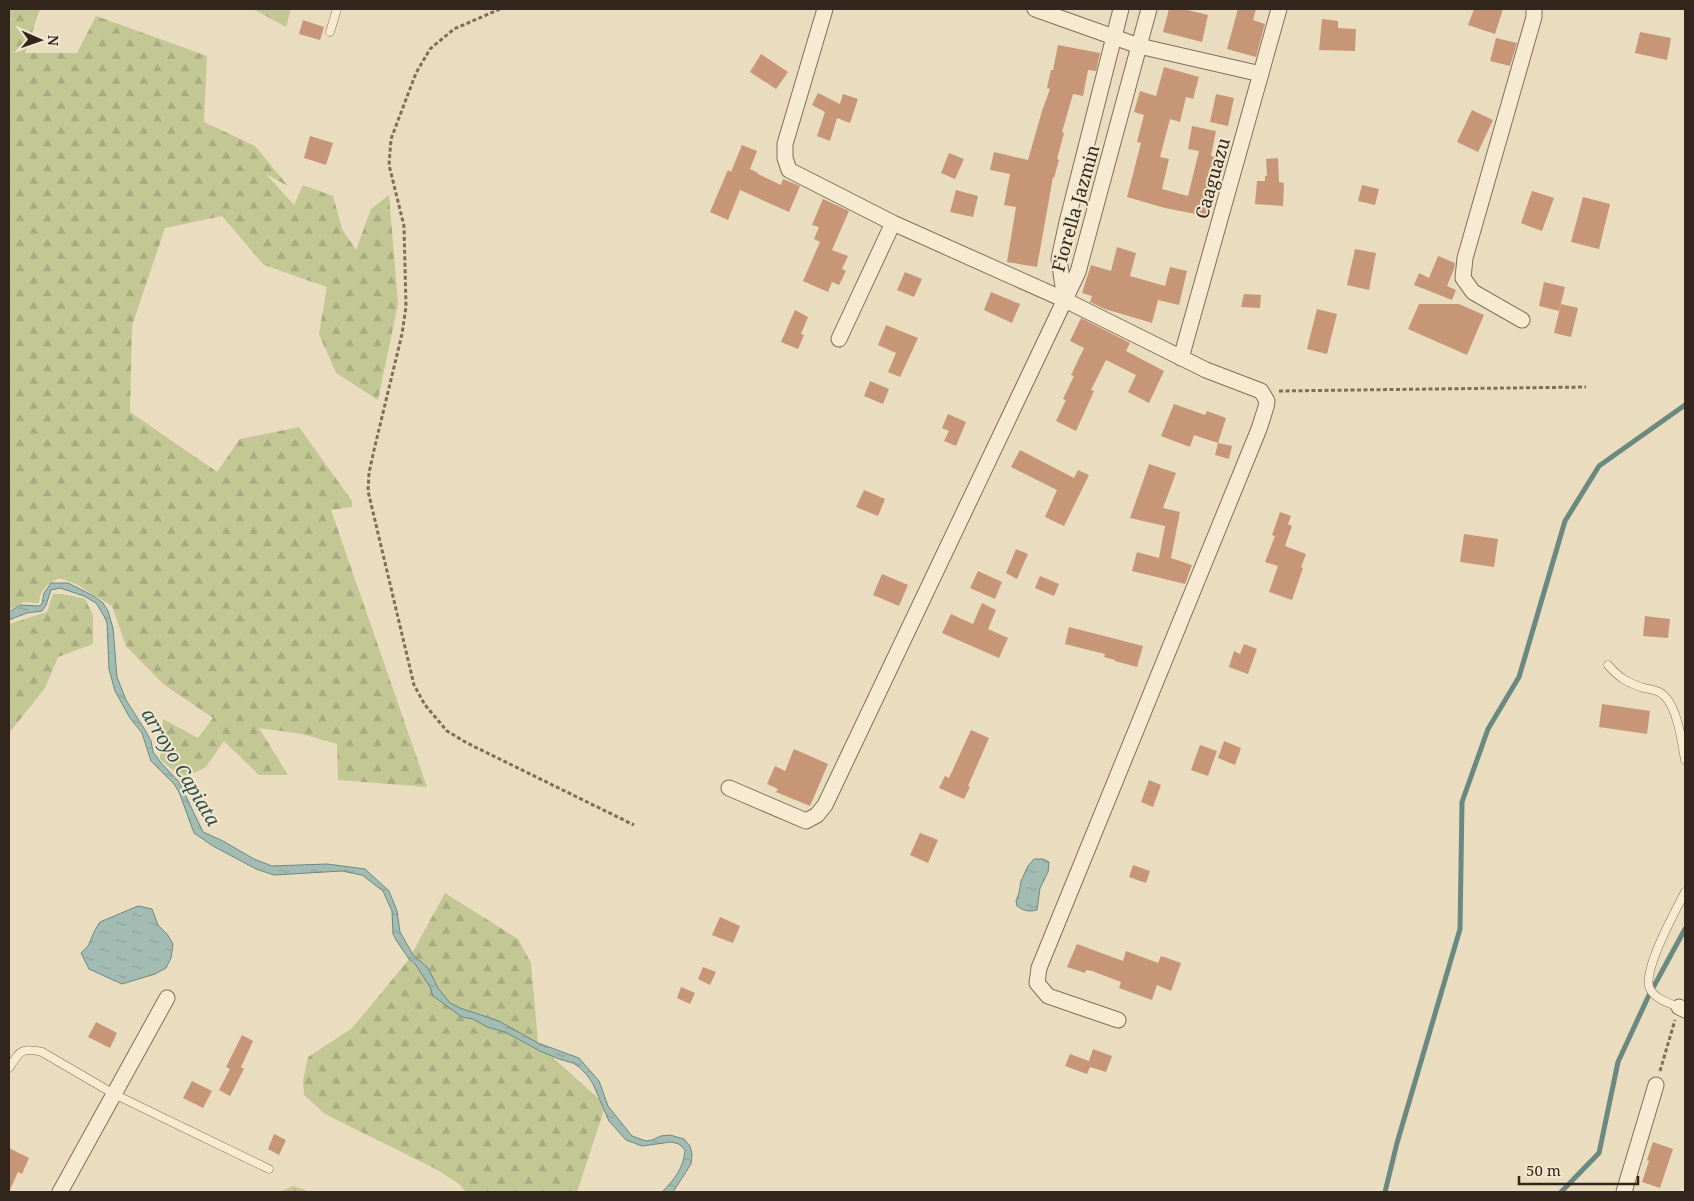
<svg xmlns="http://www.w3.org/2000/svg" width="1694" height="1201" font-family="'Noto Serif',serif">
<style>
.forest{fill:url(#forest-firs)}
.water{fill:url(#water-ripples);stroke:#6a8981}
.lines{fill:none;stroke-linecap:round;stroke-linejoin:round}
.stream{stroke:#6a8981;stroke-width:5}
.building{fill:#c69677}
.lane-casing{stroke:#826d59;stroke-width:9}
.street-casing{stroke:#826d59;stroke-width:17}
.path{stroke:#826d59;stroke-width:3;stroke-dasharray:4 2.5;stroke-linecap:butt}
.lane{stroke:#f6ead1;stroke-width:8}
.street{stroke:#f6ead1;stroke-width:15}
.labels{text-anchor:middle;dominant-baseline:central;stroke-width:4;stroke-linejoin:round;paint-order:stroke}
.street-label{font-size:18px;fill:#32261c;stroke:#f2e7ce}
.water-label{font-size:19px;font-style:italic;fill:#2c514e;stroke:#f2e7ce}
</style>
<defs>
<pattern id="forest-firs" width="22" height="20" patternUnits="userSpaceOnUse" patternTransform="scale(1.25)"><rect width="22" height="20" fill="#c2c794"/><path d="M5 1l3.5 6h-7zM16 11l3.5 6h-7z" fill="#a7ab7f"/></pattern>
<pattern id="water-ripples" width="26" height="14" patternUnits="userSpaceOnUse" patternTransform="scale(1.25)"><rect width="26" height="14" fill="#a2bcb4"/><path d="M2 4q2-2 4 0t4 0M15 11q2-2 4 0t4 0" fill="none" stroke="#8ca19a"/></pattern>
</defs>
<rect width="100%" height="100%" fill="#eadcbf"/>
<path class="forest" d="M9 9H40L25 53H77L96 16 207 56 204 122 255 146 288 186 266 174 294 205 303 185 333 196 342 229 356 250 371 209 389 195 398 304 378 400 336 373 319 334 327 287 264 265 222 216 165 228 132 326 130 412 217 472 240 439 299 427 352 501V507L331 510 427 787 338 780 337 744 302 734 259 728 288 775H259L224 741 205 768 182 778 160 759 163 719 198 738 213 718 163 684 126 646 112 606 76 584 60 578C48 583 40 589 39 603L24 602 9 610V22L11 19 9 16Z
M253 9H291L286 27Z
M53 594H63L85 599 93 615V644L58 657 45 688 9 733V624L47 612Z
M445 893 518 939 531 963 538 1043 540 1050 549 1052 550 1055 600 1100 604 1110 577 1192H466L458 1183 434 1168 325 1114 304 1095 303 1081 308 1057 351 1029 369 1008 409 959Z
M293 1186 311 1192H279Z"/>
<path class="water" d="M51 583H68L94 596 103 603 108 611 113 628 117 677 126 700 145 730 151 741 153 752 163 765 179 782 203 832 223 841 254 859 272 866 327 864 365 869 389 891 397 911 400 932 404 939 413 955 428 968 438 988 450 1003 460 1008 499 1021 538 1043 579 1058 599 1081 608 1106 632 1136 646 1141 652 1140 661 1136 670 1135 684 1139 690 1146 692 1154 691 1164 673 1192H662C674 1180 684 1168 685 1150L679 1144 671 1142 642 1146 626 1140 609 1121 593 1084 587 1075 579 1067 573 1063 559 1059 540 1051 505 1032 487 1027 473 1019 462 1017 433 996 430 987 416 965 409 959 396 940 393 934 392 911 383 891 362 875 342 871 274 875 256 869 213 846 194 833 179 792 174 784 151 761 142 733 130 718 115 691 109 669 107 623 104 616 96 603 84 596 60 588 51 590 46 605 42 611 27 613 9 620V612L20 605 39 606 42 604 44 593Z
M1034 859H1043L1049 862 1048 872 1040 888 1037 910C1029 912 1024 911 1017 906L1016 901 1019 893 1021 881 1028 866Z
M138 906 152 909 158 925 167 934 173 944 171 958 166 968 155 974 122 984 89 969 81 953 88 946 95 930 100 922Z"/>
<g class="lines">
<path class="stream" d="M1654 986 1685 929
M1385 1192 1397 1143 1460 929 1462 802 1488 729 1519 677 1565 521 1599 466 1685 405
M1561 1192 1599 1153 1618 1062 1649 995"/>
</g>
<path class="building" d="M1169 9H1183L1208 15 1202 42 1163 32Z
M1238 9H1256L1253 20 1265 24 1256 57 1227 49Z
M1474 9H1503L1495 34 1468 25Z
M1322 19 1338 21V28L1356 29 1355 51 1319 50Z
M303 20 324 27 320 40 299 34Z
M1640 32 1671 38 1667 60 1635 53Z
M1496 38 1517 43 1510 66 1490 61Z
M1058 45 1100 53 1096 71 1088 70 1083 96 1073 94 1062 132 1064 133 1057 159 1059 160 1054 178 1053 177 1037 267 1007 262 1016 207 1004 205 1010 174 990 170 994 152 1028 160 1042 111 1050 89 1047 88 1051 70H1053Z
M761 54 788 72 776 89 750 72Z
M1164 67 1199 77 1193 99 1186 97 1180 122 1170 119 1160 157 1169 159 1162 189 1188 196 1199 151 1188 149 1192 126 1216 131 1211 156 1226 159 1222 174 1215 172 1206 216 1165 208 1127 197 1141 143 1137 142 1144 115 1134 112 1140 91 1156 96Z
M818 93 840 104 843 94 858 99 850 123 837 118 830 141 817 136 825 112 812 105Z
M1216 94 1234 98 1228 126 1210 122Z
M1472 110 1493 120 1478 152 1457 142Z
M310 136 333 143 326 165 304 158Z
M742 145 757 151 750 169 758 173V174L781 185 783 179 800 186 789 212 740 190 728 220 710 212 728 170 731 172Z
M949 153 964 159 955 179 941 173Z
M1278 158 1279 182 1284 183 1283 206 1255 204 1257 181H1265V176H1267L1266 159Z
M1362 185 1379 189 1375 205 1358 201Z
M956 190 978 196 973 217 950 212Z
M1532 191 1554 198 1542 231 1521 223Z
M1583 197 1610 204 1599 249 1571 242Z
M823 199 849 211 832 250 848 256 842 269 846 271 839 285 832 282 828 292 803 281 820 242 814 239 819 227 812 225Z
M1117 247 1136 253 1130 276 1165 286 1170 267 1187 271 1179 305 1158 300 1152 323 1105 309 1090 302 1092 296 1082 293 1091 265 1111 271Z
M1355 249 1376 253 1369 290 1347 285Z
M1438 256 1455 263 1454 269 1447 286 1456 290 1452 300 1414 285 1419 273 1429 278Z
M905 272 922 279 914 297 897 290Z
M1544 282 1565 287 1559 311 1539 306Z
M991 292 1020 304 1012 323 984 310Z
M1244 294 1261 295 1260 308 1241 307Z
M1419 304H1459L1484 315 1467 355 1408 329Z
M1561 304 1578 308 1571 337 1554 333Z
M1317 309 1337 314 1327 354 1307 349Z
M795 310 808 317 801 334 804 335 798 349 781 342Z
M1081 318 1130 343 1126 351 1164 371 1149 403 1128 392 1136 375 1106 360 1091 390 1094 391 1076 431 1056 421 1066 400 1063 399 1074 376 1071 375 1084 348 1070 341Z
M886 325 918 338 900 377 888 372 896 353 878 345Z
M870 381 889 389 883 404 864 396Z
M1174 404 1205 415 1207 411 1226 418 1218 443 1194 435 1190 447 1161 436Z
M948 414 966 422 956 446 944 441 949 431 942 428Z
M1218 443 1232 446 1229 459 1215 455Z
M1020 450 1074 478 1078 470 1089 475 1064 526 1045 517 1057 490 1011 467Z
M1149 464 1176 473 1163 508 1180 512 1171 558 1192 565 1185 584 1132 571 1137 552 1159 558 1165 526 1130 518Z
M864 490 885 499 878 516 856 507Z
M1280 512 1291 516 1288 524 1292 526 1285 546 1306 554 1301 567 1303 568 1292 600 1269 592 1278 566 1265 562 1275 536 1272 535Z
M1464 534 1498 539 1494 567 1460 562Z
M1016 549 1028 554 1017 579 1006 573Z
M978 571 1002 582 995 599 970 588Z
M882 574 908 585 899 606 873 595Z
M1040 576 1059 584 1054 596 1035 588Z
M982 603 996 610 988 629 1008 638 999 658 942 633 951 614 973 624Z
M1645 616 1670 619 1668 638 1643 636Z
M1069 627 1143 646 1137 667 1115 661V660L1104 657 1105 654 1065 644Z
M1244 644 1257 649 1248 674 1229 667 1234 651 1240 654Z
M1602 704 1650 711 1647 734 1599 727Z
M971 730 989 738 968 786 970 787 964 799 939 788 945 776 949 778Z
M1224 741 1241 748 1235 765 1218 758Z
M1200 745 1217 751 1208 776 1191 770Z
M794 749 828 764 810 806 776 792 778 789 767 784 775 766 785 771Z
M1149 780 1161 785 1153 807 1141 802Z
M920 833 938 840 928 863 910 855Z
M1133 865 1150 871 1146 883 1129 877Z
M720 917 740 926 733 943 712 935Z
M1077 944 1123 961 1126 951 1158 963 1161 956 1181 963 1171 991 1157 985 1152 1000 1119 988 1121 982 1092 971 1086 970 1085 973 1067 967Z
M703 967 716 972 710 985 698 979Z
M681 987 695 993 690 1004 677 998Z
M96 1022 117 1033 110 1048 88 1037Z
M242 1035 253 1041 241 1067 244 1069 230 1096 219 1090 230 1069 226 1067Z
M1093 1049 1112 1056 1106 1072 1090 1067 1087 1074 1065 1066 1070 1054 1089 1061Z
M192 1081 212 1091 203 1108 183 1098Z
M274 1134 286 1140 279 1155 268 1149Z
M1653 1142 1673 1149 1660 1188 1642 1182 1649 1161 1647 1160Z
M9 1148 29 1158 22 1174 18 1172 9 1192Z"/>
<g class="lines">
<defs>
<path id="lane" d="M330 32 337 9
M1608 665C1619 678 1628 683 1644 688 1649 689 1655 690 1659 692 1677 701 1682 742 1685 760
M1679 1007C1669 1003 1655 999 1650 989 1641 972 1676 910 1685 892
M9 1068C20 1051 21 1047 42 1052L114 1094 269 1169"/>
<path id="street" d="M825 9 785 144V158L789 170 893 223 1065 300 1206 370 1261 391 1267 401 1266 407 1259 429 1039 968 1037 983 1048 996 1118 1020
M1035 9 1139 46 1261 74
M1065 300 1059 259 1067 222 1121 9
M1522 320 1473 292 1463 278 1465 258 1534 17V9
M839 339 893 223
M1181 358 1279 9
M729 788 806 821 817 815 825 805 1078 272 1149 9
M1679 1007 1685 1010
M60 1192 167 998
M1624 1192 1656 1085"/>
</defs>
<use href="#lane" class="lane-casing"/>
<use href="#street" class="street-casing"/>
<path class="path" d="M500 9 454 29 430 49 416 73 391 139 389 165 404 226 406 307 402 334 374 450 369 473 368 491 414 685 425 705 447 731 467 743 634 825
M1279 391 1586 387
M1660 1071 1675 1020"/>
<use href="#lane" class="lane"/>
<use href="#street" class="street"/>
</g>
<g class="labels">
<g class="street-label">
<text transform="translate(1212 178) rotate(-74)">Caaguazu</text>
<text transform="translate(1075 208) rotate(-74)">Fiorella Jazmin</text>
</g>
<g class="water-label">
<text transform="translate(181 767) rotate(59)">arroyo Capiata</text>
</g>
</g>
<rect width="1694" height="1201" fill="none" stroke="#32261c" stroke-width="20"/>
<g transform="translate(40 40) rotate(92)" stroke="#f2e7ce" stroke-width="4" paint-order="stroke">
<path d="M0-4L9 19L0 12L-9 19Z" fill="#32261c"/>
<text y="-8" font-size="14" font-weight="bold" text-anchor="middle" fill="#32261c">N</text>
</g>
<path d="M1519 1176v8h119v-8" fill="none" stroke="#32261c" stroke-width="2.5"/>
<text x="1526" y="1176" font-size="15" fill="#32261c" stroke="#f2e7ce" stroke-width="4" paint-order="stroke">50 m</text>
</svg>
